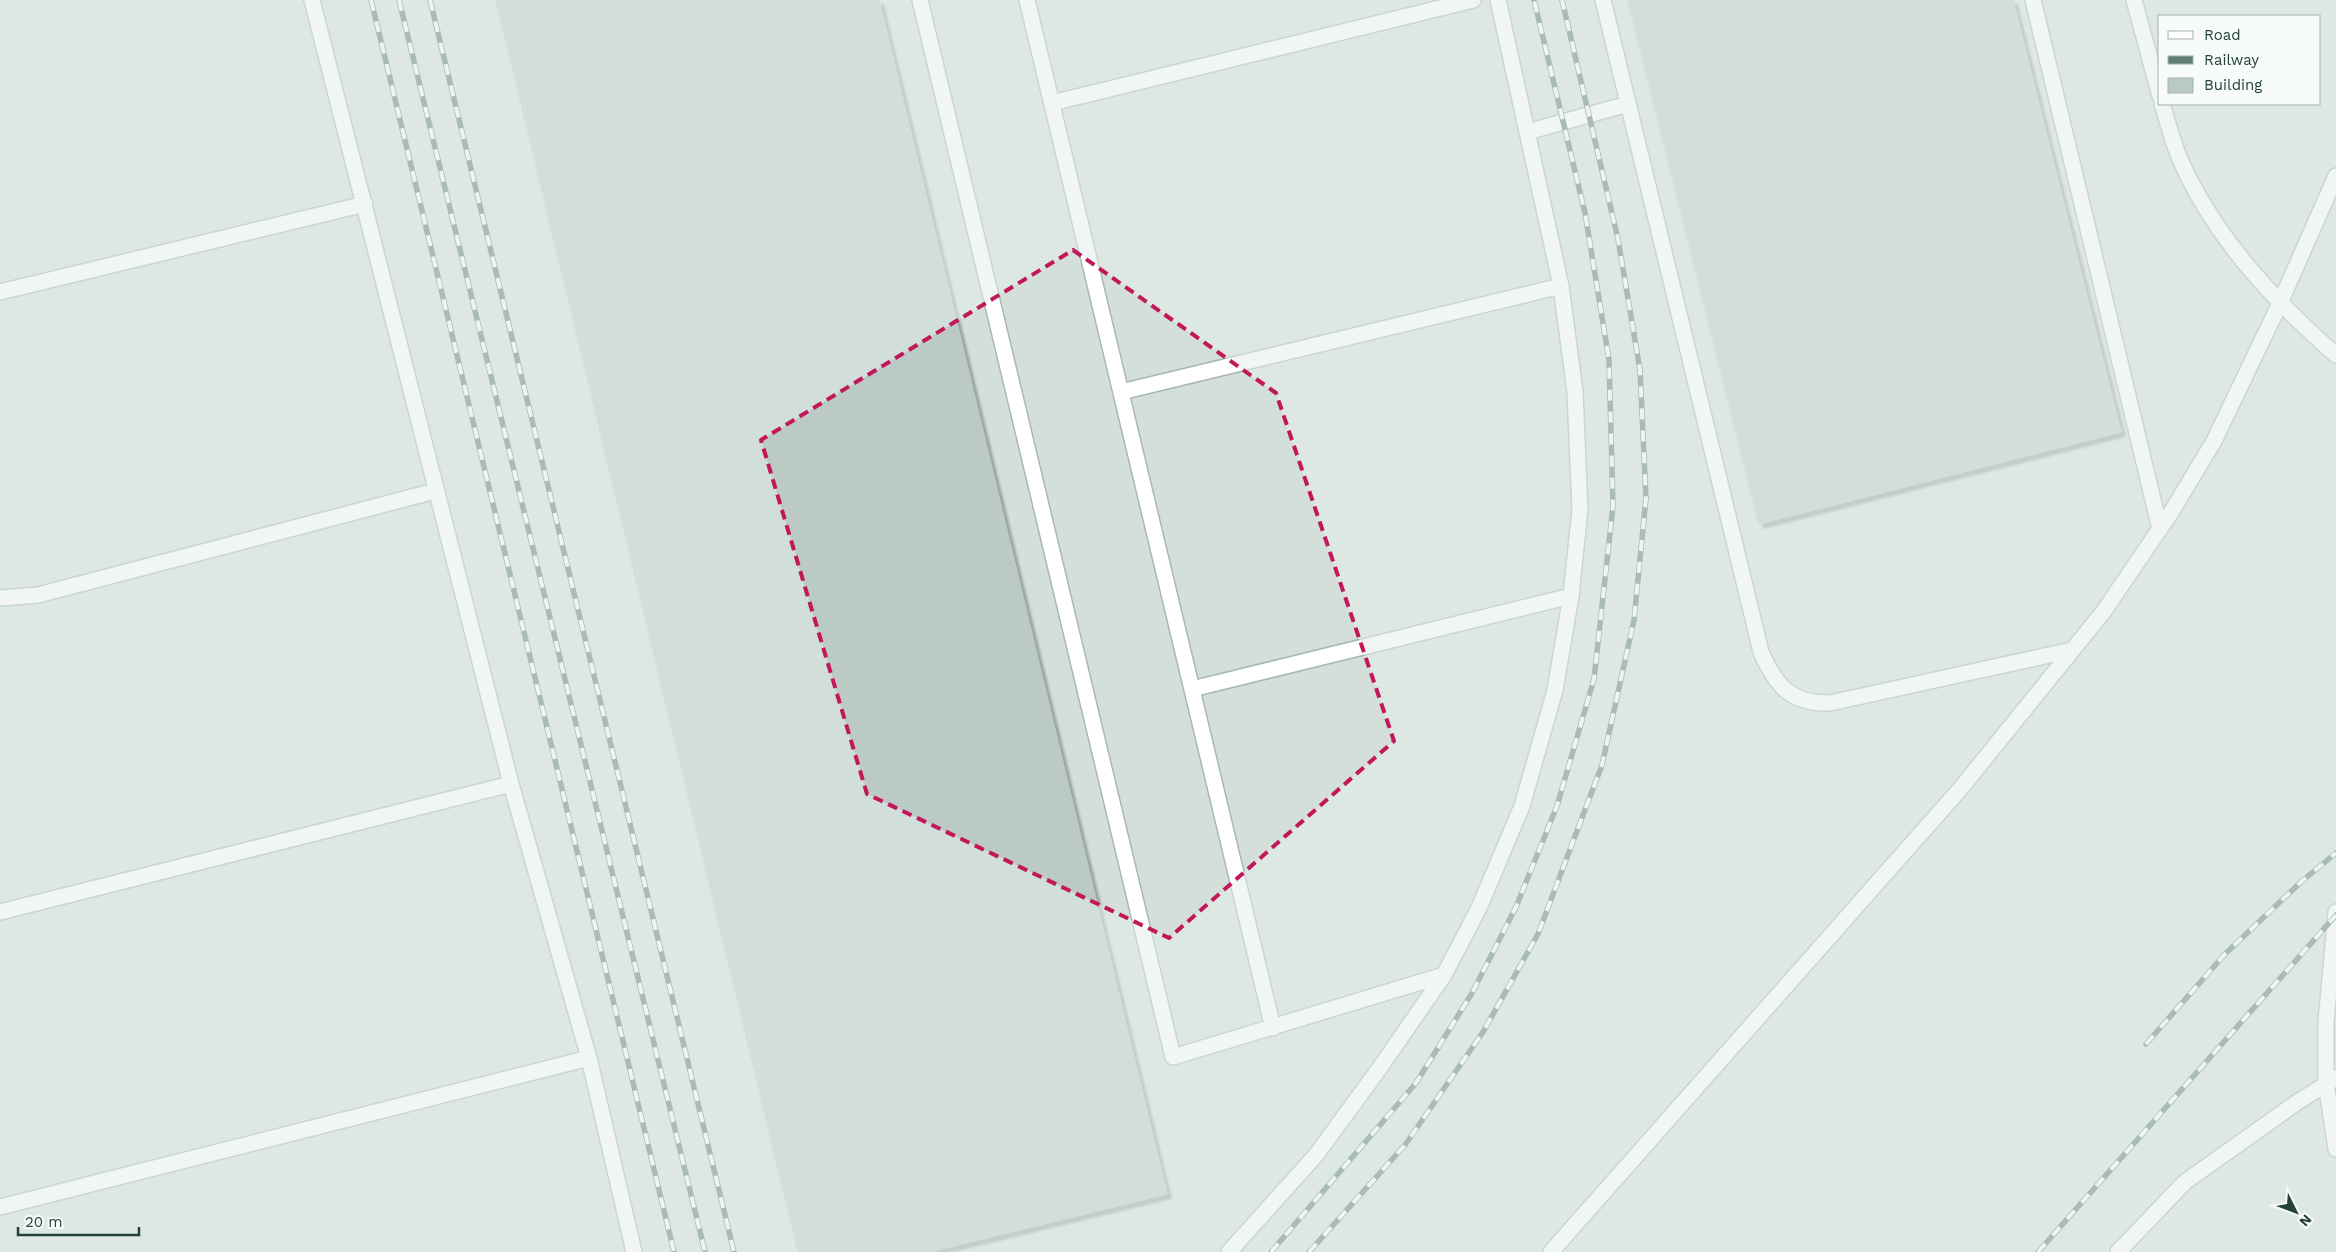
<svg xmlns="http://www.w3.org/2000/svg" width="2336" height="1252" font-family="'Work Sans',sans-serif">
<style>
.built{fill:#d4dfda;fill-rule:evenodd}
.building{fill:#bbcac4;stroke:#b8c9c2;filter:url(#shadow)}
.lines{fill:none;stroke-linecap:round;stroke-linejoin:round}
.minor-casing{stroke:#a8b8b2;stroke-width:18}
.minor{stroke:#fff;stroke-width:15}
.rail-casing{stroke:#5f7d75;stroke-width:5.5}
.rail{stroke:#f7fbf9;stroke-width:4;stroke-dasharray:11;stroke-linecap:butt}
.marked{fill:none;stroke:#c2185b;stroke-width:4;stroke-dasharray:10 6;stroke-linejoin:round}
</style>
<defs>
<filter id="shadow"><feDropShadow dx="4.5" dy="4.5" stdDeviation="1" flood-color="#0004"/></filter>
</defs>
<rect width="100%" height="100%" fill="#e6efeb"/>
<path class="built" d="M0 0H2336V1252H0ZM2160 16H2320V104H2160Z"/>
<path class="building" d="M496 0H879L1167 1194 929 1252H798Z
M1628 0H2013L2121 432 1759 524Z"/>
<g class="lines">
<defs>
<path id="minor" d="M312 0 511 784 589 1058 634 1252
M920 0 1173 1057 1444 975
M1027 0 1273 1028
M1603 0 1761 652C1776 686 1791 704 1830 703L2072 650
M2033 0 2160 529
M2134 0 2160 96
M1052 103 1473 0
M2162 104C2168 122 2172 141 2180 159 2213 236 2274 301 2336 355
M1527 132 1628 104
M0 292 365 204
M1121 392 1561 286
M0 598 38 595 435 491
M1192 689 1571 596
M0 912 511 784
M2336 912 2326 1022V1083L2336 1149
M0 1207 589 1058
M1229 1252 1316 1155 1379 1069 1444 975 1479 908 1522 806 1555 690 1571 596 1580 509 1575 392 1561 286 1498 0
M1551 1252 1961 788 2104 611 2172 511 2214 441 2280 303 2336 176
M2118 1252 2185 1182 2296 1103 2336 1078"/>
</defs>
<use href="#minor" class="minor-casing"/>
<use href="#minor" class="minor"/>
<defs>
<path id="rail" d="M371 0 674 1252
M399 0 705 1252
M430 0 734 1252
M2146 1044 2225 954 2302 881 2336 853
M1271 1252 1416 1083 1472 993 1516 907 1557 806 1594 679 1613 506 1609 360 1585 213 1534 0
M1309 1252 1405 1145 1483 1032 1538 934 1602 765 1634 620 1646 498 1640 370 1618 239 1562 0
M2038 1252 2336 915"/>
</defs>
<use href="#rail" class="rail-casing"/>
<use href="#rail" class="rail"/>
</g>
<path d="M0 0H2336V1252H0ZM1073 250 1276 393 1394 741 1169 938 867 794 761 440Z" fill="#e6efeb" fill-opacity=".55" fill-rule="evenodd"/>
<path class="marked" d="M1073 250 1276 393 1394 741 1169 938 867 794 761 440Z"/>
<rect x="2158" y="15" width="162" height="90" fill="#f7fbf9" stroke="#a3b1ad"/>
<rect x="2168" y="31" width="25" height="8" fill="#ffffff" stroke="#a3b1ad"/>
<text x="2204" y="40" font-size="15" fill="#24423a">Road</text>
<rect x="2168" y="56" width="25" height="8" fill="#5f7d75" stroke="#a3b1ad"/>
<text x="2204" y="65" font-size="15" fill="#24423a">Railway</text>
<rect x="2168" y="78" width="25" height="15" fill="#bbcac4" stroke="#a3b1ad"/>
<text x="2204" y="90" font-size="15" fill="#24423a">Building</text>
<g transform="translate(2296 1212) rotate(132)" stroke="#f7fbf9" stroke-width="4" paint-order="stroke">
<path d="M0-4L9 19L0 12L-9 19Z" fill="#24423a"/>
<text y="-8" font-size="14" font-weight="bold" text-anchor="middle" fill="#24423a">N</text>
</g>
<path d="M18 1227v8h121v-8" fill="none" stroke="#24423a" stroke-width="2.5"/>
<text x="25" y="1227" font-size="15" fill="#24423a" stroke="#f7fbf9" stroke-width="4" paint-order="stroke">20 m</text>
</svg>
